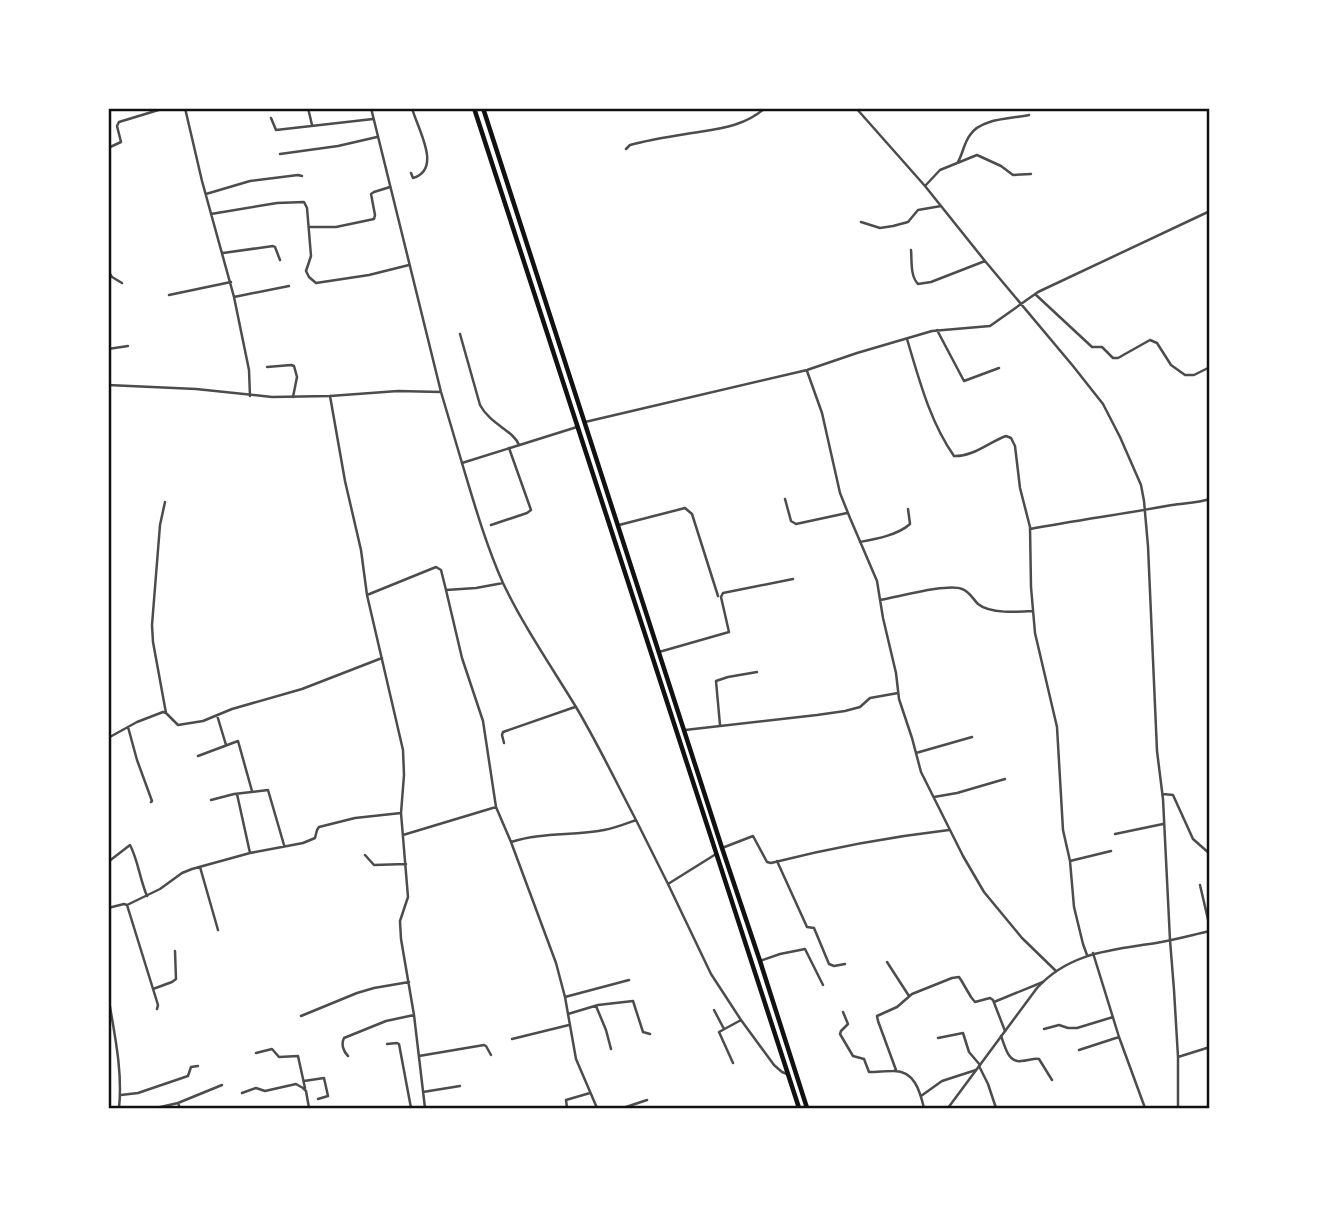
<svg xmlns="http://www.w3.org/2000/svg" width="1318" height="1217" font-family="'Fira Sans Condensed',sans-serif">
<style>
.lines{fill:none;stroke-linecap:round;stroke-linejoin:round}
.minor{stroke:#4c4c4c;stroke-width:2.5}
.tertiary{stroke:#4c4c4c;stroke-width:2.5}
.trunk{stroke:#111;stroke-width:4.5}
.neatline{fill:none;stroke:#111;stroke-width:2.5}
</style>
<rect width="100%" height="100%" fill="#fff"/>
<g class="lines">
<path class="minor" d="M185 108 202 181 234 297 249 370 250 396
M308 108 312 125
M856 108 925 186 985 261 1073 366 1103 404 1120 437 1141 485 1144 501 1148 546 1157 751 1163 799 1170 940 1174 990 1178 1057V1108
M271 118 276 130 373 119
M108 148 121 142 117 126 119 122 165 108
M626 149 630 145C648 140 667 137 686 134 714 129 743 128 765 108
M280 154 338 146 377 137
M958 162C963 153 964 143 970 135 981 118 1011 119 1029 115
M411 173 413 178C443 169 417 128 412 108
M925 186 940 170 977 155 1001 166 1013 175 1031 174
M206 194 250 181 298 175 302 176
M211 214 277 203 304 202 307 208 311 256 306 271 309 277 316 283 369 275 409 265
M861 222 880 228 893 226 908 222 918 210 941 206
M310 227H336L374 219 375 215 371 194 374 192 390 187
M911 250C912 260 910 276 918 284L931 282 985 261
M223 253 273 246 275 247 280 260
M108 271 112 277 122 283
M1035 294 1092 347H1102L1113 358H1118L1150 340 1157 343 1171 365 1185 375H1194L1210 367
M169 295 231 282
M234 297 289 286
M937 330 964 381 999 368
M460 334 480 405C490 424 514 431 519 445
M907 339C919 379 930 422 954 456 973 457 989 442 1006 436L1011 438 1015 446 1020 488 1030 527 1031 587 1035 633 1057 727 1063 830 1070 861 1074 907 1083 944 1087 955
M108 349 128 346
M267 367 291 365 294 366 297 377 293 397
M807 371 822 413 840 493 850 518 877 581 883 618 896 673 899 699 912 738 921 772 963 856 984 892 1022 938 1056 971
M330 396 345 481 361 550 367 595 403 750 404 775 401 813 408 897 400 921 401 939 414 1015 425 1108
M585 422 807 370 857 353 932 331 990 326 1038 292 1210 211
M462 463C474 503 486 545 503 583 524 627 551 666 576 707 598 744 616 782 636 820
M785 499 791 521 796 524 847 513
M165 502 160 525 152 625 153 642 166 713
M491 525 527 513 531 510 509 448
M619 525 685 508 692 514 718 596
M1030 529C1077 520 1124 514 1172 505 1184 503 1197 503 1210 499
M860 542C876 539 898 535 910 524L908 509
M503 583 476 588 446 590 462 658 483 721 496 807 511 842
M367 595 436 567 441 570 446 590
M880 600C898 597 948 583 962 589 969 591 973 599 978 604 990 614 1018 612 1032 611
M659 652 729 632 721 597 723 593 793 579
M217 715 226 745
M720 725 716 681 728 677 757 672
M128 727 137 760 152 801 151 802
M685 730 817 715 845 711 860 707 870 698 898 693
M108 738 137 722 163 712 166 713 178 725 203 721 232 709 302 689 382 658
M504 743 502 735 503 732 575 707
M916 753 972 737
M198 756 238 741 252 791
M237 794 250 853
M1163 794 1173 795 1193 839 1210 854
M934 797 957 793 1005 779
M211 800 234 794 268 790 284 845
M1115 834 1163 824
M403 835 496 807
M722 848 753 836 767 862 771 863C830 848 889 837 949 830
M365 855 374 865 406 864
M777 861 807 927 814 928 829 964 834 966 845 964
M1070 861 1111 851
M108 862 130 845C138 860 140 880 147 896
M200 867 218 930
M668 884 711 974 741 1020 774 1065 782 1072 787 1074
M1200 885 1210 928
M127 905 160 889 182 873 192 869 250 853 303 843 315 838 317 830 319 827 355 818 401 813
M108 908 124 904 127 905 158 1005 157 1009
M1093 953 1119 1037 1145 1108
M760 961 780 954 805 949 823 985
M887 962 909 996
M153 989 172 982 176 979 175 951
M565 997 629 980
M994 1002 1043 982
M596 1006 606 1030 611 1049
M714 1010 724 1029
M843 1012 848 1024 841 1031 840 1034 853 1056 864 1059 869 1072C877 1072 885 1071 893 1071 914 1070 920 1091 924 1108
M568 1014 598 1005 633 1001 643 1032 650 1034
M301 1016 357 993 374 988 409 982
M1044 1029 1059 1025 1068 1028H1077L1113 1017
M1001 1036C1005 1046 1008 1063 1021 1061 1028 1061 1033 1058 1039 1059L1052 1080
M938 1038 963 1033 969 1052 980 1065
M512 1039 569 1025
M387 1044 397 1043 399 1044 411 1108
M1079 1050 1119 1037
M256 1053 272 1049 279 1057 298 1056 305 1088
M348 1056C343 1051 341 1044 344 1038L386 1021 414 1015
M419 1056 484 1045 486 1046 491 1055
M1178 1057 1210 1047
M733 1063 719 1032 741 1020
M979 1066 988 1084 996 1108
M896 1070 878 1021 877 1016 897 1007 912 994 952 978 959 977 961 980 971 997 975 1002 990 998 993 1000 1005 1031
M304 1081 324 1078 328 1096 318 1099
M423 1092 460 1086
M242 1093 256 1088 265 1091 296 1084 303 1088 306 1091 309 1108
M121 1095 138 1093 185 1077 188 1076 191 1067 198 1066
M921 1096 942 1081 976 1070
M178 1103 222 1085
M156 1108 178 1103 180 1108
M567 1108 566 1100 590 1093
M597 1108 576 1059 565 997 556 963 511 842C542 832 573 836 604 830 615 828 625 824 636 820L668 884 716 854
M623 1108 647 1100"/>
<path class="tertiary" d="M371 108 441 392 462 463 577 427
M108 385 196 389 272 397 330 396 398 391 441 392
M108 995C114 1032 123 1071 119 1108
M948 1108 1037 988C1070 952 1112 950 1156 943 1174 940 1192 935 1210 931"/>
<path class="trunk" d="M474 108 799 1108
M483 108 722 848 760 961 807 1108"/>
</g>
<rect width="1318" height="1217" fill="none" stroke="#ffffff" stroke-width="220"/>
<rect x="110" y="110" width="1098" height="997" class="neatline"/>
</svg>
